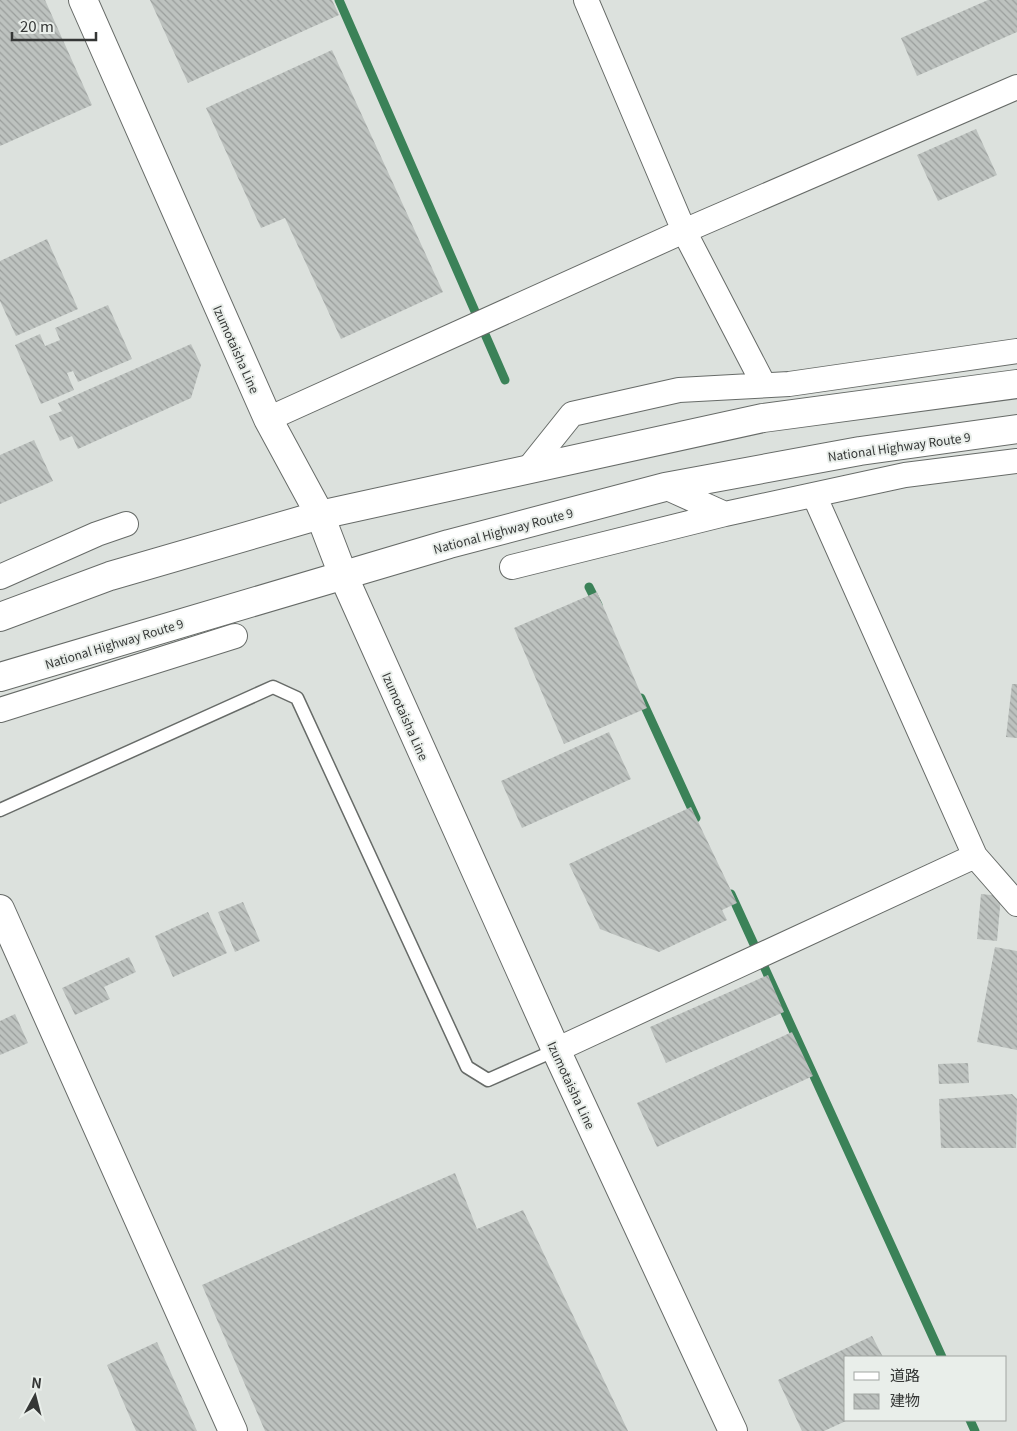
<svg xmlns="http://www.w3.org/2000/svg" width="1017" height="1431" font-family="Georgia,'Noto Sans JP',serif">
<style>
.lines{fill:none;stroke-linecap:round;stroke-linejoin:round}
.stream{stroke:#3b8258;stroke-width:9}
.building{fill:url(#building-back-hatch)}
.lane-casing{stroke:#676b68;stroke-width:15}
.street-casing{stroke:#676b68;stroke-width:26}
.secondary-casing{stroke:#676b68;stroke-width:30}
.primary-casing{stroke:#676b68;stroke-width:30}
.highway-casing{stroke:#676b68;stroke-width:30}
.lane{stroke:#fff;stroke-width:12}
.street{stroke:#fff;stroke-width:24}
.secondary{stroke:#fff;stroke-width:28}
.primary{stroke:#fff;stroke-width:28}
.highway{stroke:#fff;stroke-width:28}
.labels{text-anchor:middle;dominant-baseline:central;stroke-width:4;stroke-linejoin:round;paint-order:stroke}
.street-label{font-size:12px;fill:#353736;stroke:#e9eeea}
</style>
<defs>
<pattern id="building-back-hatch" width="6" height="6" patternUnits="userSpaceOnUse" patternTransform="scale(1.25)"><rect width="6" height="6" fill="#bdc2bf"/><path d="M-1 5l2 2M0 0l6 6M5-1l2 2" fill="none" stroke="#9a9e9c"/></pattern>
</defs>
<rect width="100%" height="100%" fill="#dce1dd"/>
<g class="lines">
<path class="stream" d="M339 0 505 380
M589 587 598 605
M641 698 696 818
M731 894 942 1357
M970 1420 975 1431"/>
</g>
<path class="building" d="M0 0H45L92 105 0 146Z
M150 0H332L339 15 188 83Z
M988 0H1017V32L917 76 901 38Z
M332 50 443 292 341 339 285 218 261 228 206 108Z
M976 129 997 175 938 201 917 155Z
M47 239 78 309 16 336 0 301V261Z
M108 305 132 359 78 382 73 371 67 373 74 390 41 404 15 345 40 334 45 346 60 340 55 328Z
M191 344 201 365 191 398 78 449 72 436 60 441 49 416 62 411 58 403Z
M34 440 53 481 0 504V455Z
M597 592 647 708 564 744 514 628Z
M1012 684H1017V738L1006 737Z
M609 732 631 779 522 828 501 781Z
M691 807 737 903 722 910 727 920 659 952 600 929 569 864Z
M981 894 1001 896 997 941 977 939Z
M243 902 260 941 235 952 218 912Z
M208 912 227 953 173 977 155 936Z
M995 947 1017 951V1050L977 1042Z
M129 957 136 972 104 987 110 999 75 1015 62 988Z
M768 975 784 1012 666 1063 650 1027Z
M15 1014 28 1043 0 1055V1021Z
M792 1032 813 1076 657 1147 637 1103Z
M968 1063 969 1083 939 1084 938 1064Z
M1012 1094 1017 1099 1016 1148H941L939 1099Z
M455 1173 477 1229 523 1210 628 1431H265L202 1285Z
M872 1336 883 1357H846V1421L824 1431H802L778 1380Z
M157 1342 197 1431H136L107 1365Z"/>
<g class="lines">
<defs>
<path id="lane" d="M0 810 273 687 297 698 467 1067 488 1080 556 1050"/>
<path id="street" d="M586 0 684 231 764 385
M268 419 684 231 1017 87
M528 469 572 414 679 390 789 384 1017 351
M665 487 725 514 905 475 1017 461
M814 495 975 856 1017 904
M512 567 725 514
M0 577 97 534 126 524
M0 710 235 636
M556 1050 975 856"/>
<path id="secondary" d="M0 909 233 1431"/>
<path id="primary" d="M83 0 268 419 320 515 343 575 556 1050 733 1431"/>
<path id="highway" d="M0 617 110 576 320 515 763 418 1017 384
M0 677 449 544 665 487 860 451 1017 429"/>
</defs>
<use href="#lane" class="lane-casing"/>
<use href="#street" class="street-casing"/>
<use href="#secondary" class="secondary-casing"/>
<use href="#primary" class="primary-casing"/>
<use href="#highway" class="highway-casing"/>
<use href="#lane" class="lane"/>
<use href="#street" class="street"/>
<use href="#secondary" class="secondary"/>
<use href="#primary" class="primary"/>
<use href="#highway" class="highway"/>
</g>
<g class="labels">
<g class="street-label">
<text transform="translate(237 349) rotate(66)">Izumotaisha Line</text>
<text transform="translate(899 446) rotate(-8)">National Highway Route 9</text>
<text transform="translate(503 530) rotate(-15)">National Highway Route 9</text>
<text transform="translate(114 643) rotate(-17)">National Highway Route 9</text>
<text transform="translate(406 716) rotate(66)">Izumotaisha Line</text>
<text transform="translate(572 1085) rotate(65)">Izumotaisha Line</text>
</g>
</g>
<rect x="844" y="1356" width="162" height="65" fill="#e9eeea" stroke="#a1a5a2"/>
<rect x="854" y="1372" width="25" height="8" fill="#ffffff" stroke="#a1a5a2"/>
<text x="890" y="1381" font-size="15" fill="#353736">道路</text>
<rect x="854" y="1394" width="25" height="15" fill="url(#building-back-hatch)" stroke="#a1a5a2"/>
<text x="890" y="1406" font-size="15" fill="#353736">建物</text>
<g transform="translate(35 1396) rotate(7)" stroke="#e9eeea" stroke-width="4" paint-order="stroke">
<path d="M0-4L9 19L0 12L-9 19Z" fill="#353736"/>
<text y="-8" font-size="14" font-weight="bold" text-anchor="middle" fill="#353736">N</text>
</g>
<path d="M12 32v8h84v-8" fill="none" stroke="#353736" stroke-width="2.5"/>
<text x="20" y="32" font-size="15" fill="#353736" stroke="#e9eeea" stroke-width="4" paint-order="stroke">20 m</text>
</svg>
